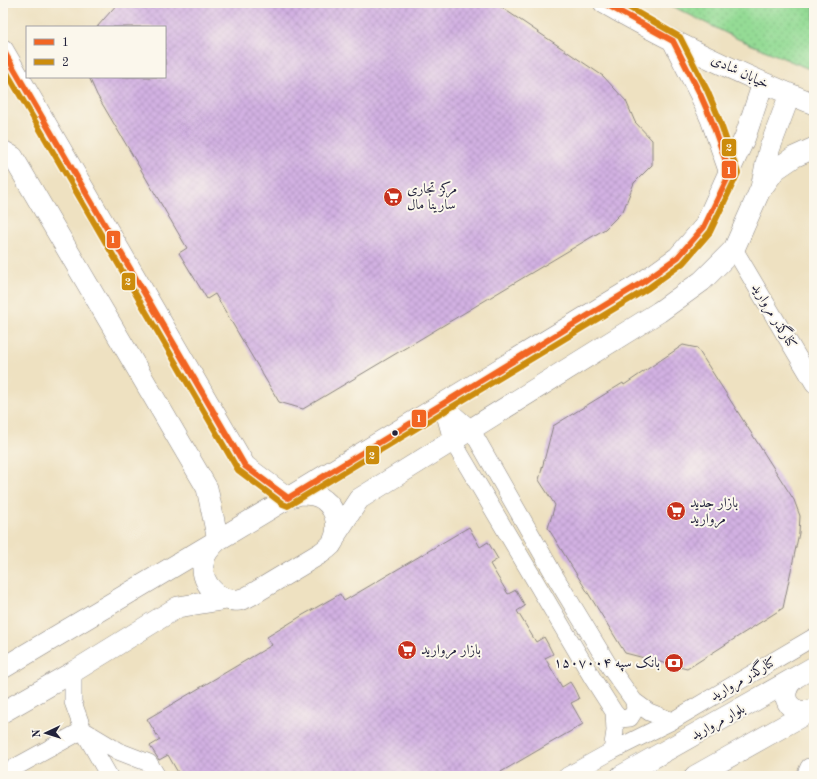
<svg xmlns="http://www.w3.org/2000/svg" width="817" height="779" font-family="'Old Standard TT',Amiri,serif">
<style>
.park{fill:url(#park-dots);stroke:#5b7e68}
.building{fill:url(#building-cross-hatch)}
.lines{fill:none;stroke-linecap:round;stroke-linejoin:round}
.minor-casing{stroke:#88827e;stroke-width:18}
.tertiary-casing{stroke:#88827e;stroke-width:22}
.minor{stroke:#fff;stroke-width:17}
.tertiary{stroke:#fff;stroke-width:21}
.bus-1-casing{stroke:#fbf7ec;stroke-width:9}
.bus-2-casing{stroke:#fbf7ec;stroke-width:9}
.bus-1{stroke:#f26522;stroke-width:6}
.bus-2{stroke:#cc8c0c;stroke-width:6}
.bus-dot{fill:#22223b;stroke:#fbf7ec;stroke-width:1.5}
.labels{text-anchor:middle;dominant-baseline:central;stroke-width:4;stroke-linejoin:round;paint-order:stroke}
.street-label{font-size:14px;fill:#22223b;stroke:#fbf7ec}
.poi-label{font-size:14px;fill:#22223b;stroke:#fbf7ec;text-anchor:start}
.line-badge{stroke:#fbf7ec;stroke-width:1.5}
.badge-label{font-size:11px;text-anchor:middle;font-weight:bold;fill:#fff}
</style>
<defs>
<pattern id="park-dots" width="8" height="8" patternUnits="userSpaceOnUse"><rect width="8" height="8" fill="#94db95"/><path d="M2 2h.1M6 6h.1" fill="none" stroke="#7fbc81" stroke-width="1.8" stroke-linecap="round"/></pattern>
<pattern id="building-cross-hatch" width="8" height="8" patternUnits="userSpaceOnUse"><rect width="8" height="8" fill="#d2b1e2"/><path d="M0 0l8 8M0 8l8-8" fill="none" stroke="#b498c3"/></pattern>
</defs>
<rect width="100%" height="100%" fill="#fbf7ec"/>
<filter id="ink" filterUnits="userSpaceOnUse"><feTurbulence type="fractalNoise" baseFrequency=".025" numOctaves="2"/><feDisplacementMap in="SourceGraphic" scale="8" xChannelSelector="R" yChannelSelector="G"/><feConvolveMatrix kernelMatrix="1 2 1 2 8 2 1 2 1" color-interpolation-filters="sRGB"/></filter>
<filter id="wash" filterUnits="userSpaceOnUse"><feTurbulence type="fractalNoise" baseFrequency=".012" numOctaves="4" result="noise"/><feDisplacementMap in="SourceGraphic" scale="16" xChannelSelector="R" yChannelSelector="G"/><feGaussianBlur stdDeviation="0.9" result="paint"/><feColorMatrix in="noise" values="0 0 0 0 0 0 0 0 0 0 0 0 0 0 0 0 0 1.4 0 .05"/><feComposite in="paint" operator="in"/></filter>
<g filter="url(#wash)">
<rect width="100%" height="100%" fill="#eee1c1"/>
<path class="park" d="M666 3H814V71L738 39Z"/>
<g id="blocks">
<path class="building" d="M118 3H495L603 76 626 101 635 122 652 140V165L634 183 623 211 605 229 303 409 279 402 215 294 207 299 179 253 187 248 97 95 89 77H165V27H97Z
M683 345 697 348 794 500 800 516 799 533 783 608 687 669 625 653 548 528 555 505 539 480 553 426 623 383 624 385Z
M469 527 480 547 488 542 498 559 490 564 508 594 516 590 525 606 517 611 536 642 544 637 549 646 553 654 545 658 562 687 570 682 575 690 579 699 571 703 583 724 494 776H180L168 755 159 760 150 746 160 740 147 719 272 645 267 637 303 615 340 594 344 601Z"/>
</g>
</g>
<g filter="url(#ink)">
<use href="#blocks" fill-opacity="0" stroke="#88827e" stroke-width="1"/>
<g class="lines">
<defs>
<path id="minor" d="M734 249 814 384
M442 404 471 429 556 578 611 669 634 701 635 710 630 718 620 719 614 712 593 679 452 440Z
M73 672V702L83 730 109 776
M634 701 649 712 672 721
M612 751 615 731 614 712
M3 774 83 730 118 751 149 763 157 776
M567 776 612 751 672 721 814 637
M805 776 809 767"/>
<path id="tertiary" d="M604 3C671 42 742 75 814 104
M673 41 700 94 711 119 730 173
M3 50 245 466 288 498 643 282 678 257 704 227 745 137 763 83
M3 151 13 157 207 488 218 540 3 668
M762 188 775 170 794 157 814 148
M300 494C308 494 317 494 324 500 337 510 341 531 331 545 328 548 324 551 321 553L251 595C248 597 243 599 239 600 218 603 198 581 204 560 206 551 212 546 218 540L288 498Z
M336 534 359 499 659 312 702 281 734 249 761 188 769 150 790 94
M795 678C776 694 789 717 812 710
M3 712 73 672 178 607 227 599
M621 776 814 667
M695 776 814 709"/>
</defs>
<use href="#minor" class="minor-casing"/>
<use href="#tertiary" class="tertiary-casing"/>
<use href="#minor" class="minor"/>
<use href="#tertiary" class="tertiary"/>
<defs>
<path id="bus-1" d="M3 50 245 466 288 498 643 282 678 257 704 227 730 173 711 119 700 94 673 41 604 3"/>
<path id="bus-2" d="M3 66 238 470 283 504 288 506 647 289 683 263 710 232 738 173 718 116 707 90 680 37 621 3"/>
</defs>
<use href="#bus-1" class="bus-1-casing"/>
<use href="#bus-2" class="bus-2-casing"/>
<use href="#bus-1" class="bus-1"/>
<use href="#bus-2" class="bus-2"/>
</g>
</g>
<defs>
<symbol id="supermarket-disc" viewBox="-11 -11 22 22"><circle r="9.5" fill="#c8321e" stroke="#fbf7ec"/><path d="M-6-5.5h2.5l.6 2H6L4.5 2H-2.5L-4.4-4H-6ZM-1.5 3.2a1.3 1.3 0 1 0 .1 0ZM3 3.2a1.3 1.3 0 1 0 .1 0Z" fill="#fff"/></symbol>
<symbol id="bank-disc" viewBox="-11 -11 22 22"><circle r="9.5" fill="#c8321e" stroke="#fbf7ec"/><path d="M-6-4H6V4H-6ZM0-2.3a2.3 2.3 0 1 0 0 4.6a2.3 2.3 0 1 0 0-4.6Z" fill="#fff"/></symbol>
</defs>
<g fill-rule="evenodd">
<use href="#supermarket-disc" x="382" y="186" width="22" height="22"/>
<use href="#supermarket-disc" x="665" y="500" width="22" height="22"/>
<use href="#supermarket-disc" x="396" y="639" width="22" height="22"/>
<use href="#bank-disc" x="663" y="652" width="22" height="22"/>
</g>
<circle class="bus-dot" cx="395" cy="433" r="3.5"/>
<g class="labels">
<g class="street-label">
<text transform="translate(740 72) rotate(25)">خیابان شادی</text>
<text transform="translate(774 316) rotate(59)">کنارگذر مروارید</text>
<text transform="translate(743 679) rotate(-30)">کنارگذر مروارید</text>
<text transform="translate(718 722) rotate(-29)">بلوار مروارید</text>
</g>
<g class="poi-label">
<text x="407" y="189">مرکز تجاری<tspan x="407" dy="16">سارینا مال</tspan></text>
<text x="690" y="503">بازار جدید<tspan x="690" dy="16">مروارید</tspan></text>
<text x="421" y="650">بازار مروارید</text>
<text x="660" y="663" text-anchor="end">بانک سپه ۱۵۰۷۰۰۴</text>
</g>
</g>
<g class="line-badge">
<rect x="721" y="138" width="16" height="19" rx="4" fill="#cc8c0c"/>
<rect x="721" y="160" width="16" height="19" rx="4" fill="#f26522"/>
<rect x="106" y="230" width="15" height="19" rx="4" fill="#f26522"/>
<rect x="121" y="272" width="15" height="19" rx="4" fill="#cc8c0c"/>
<rect x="411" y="409" width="16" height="19" rx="4" fill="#f26522"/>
<rect x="365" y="445" width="15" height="20" rx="4" fill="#cc8c0c"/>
</g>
<g class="badge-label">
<text x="729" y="151">2</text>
<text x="729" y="174">1</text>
<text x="113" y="243">1</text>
<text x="128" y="285">2</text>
<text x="419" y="422">1</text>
<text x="372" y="459">2</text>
</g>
<rect width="817" height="779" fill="none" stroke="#fbf7ec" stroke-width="16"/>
<rect x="26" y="26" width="140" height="52" fill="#fbf7ec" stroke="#a4a2a5"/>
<rect x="34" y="39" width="20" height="6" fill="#f26522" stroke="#a4a2a5"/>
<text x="62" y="46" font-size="12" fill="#22223b">1</text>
<rect x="34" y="59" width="20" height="6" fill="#cc8c0c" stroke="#a4a2a5"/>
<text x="62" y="66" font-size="12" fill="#22223b">2</text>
<g transform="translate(46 733) rotate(266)" stroke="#fbf7ec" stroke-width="3" paint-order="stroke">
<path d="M0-3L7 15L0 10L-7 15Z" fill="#22223b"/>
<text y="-6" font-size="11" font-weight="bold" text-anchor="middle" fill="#22223b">N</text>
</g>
</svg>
